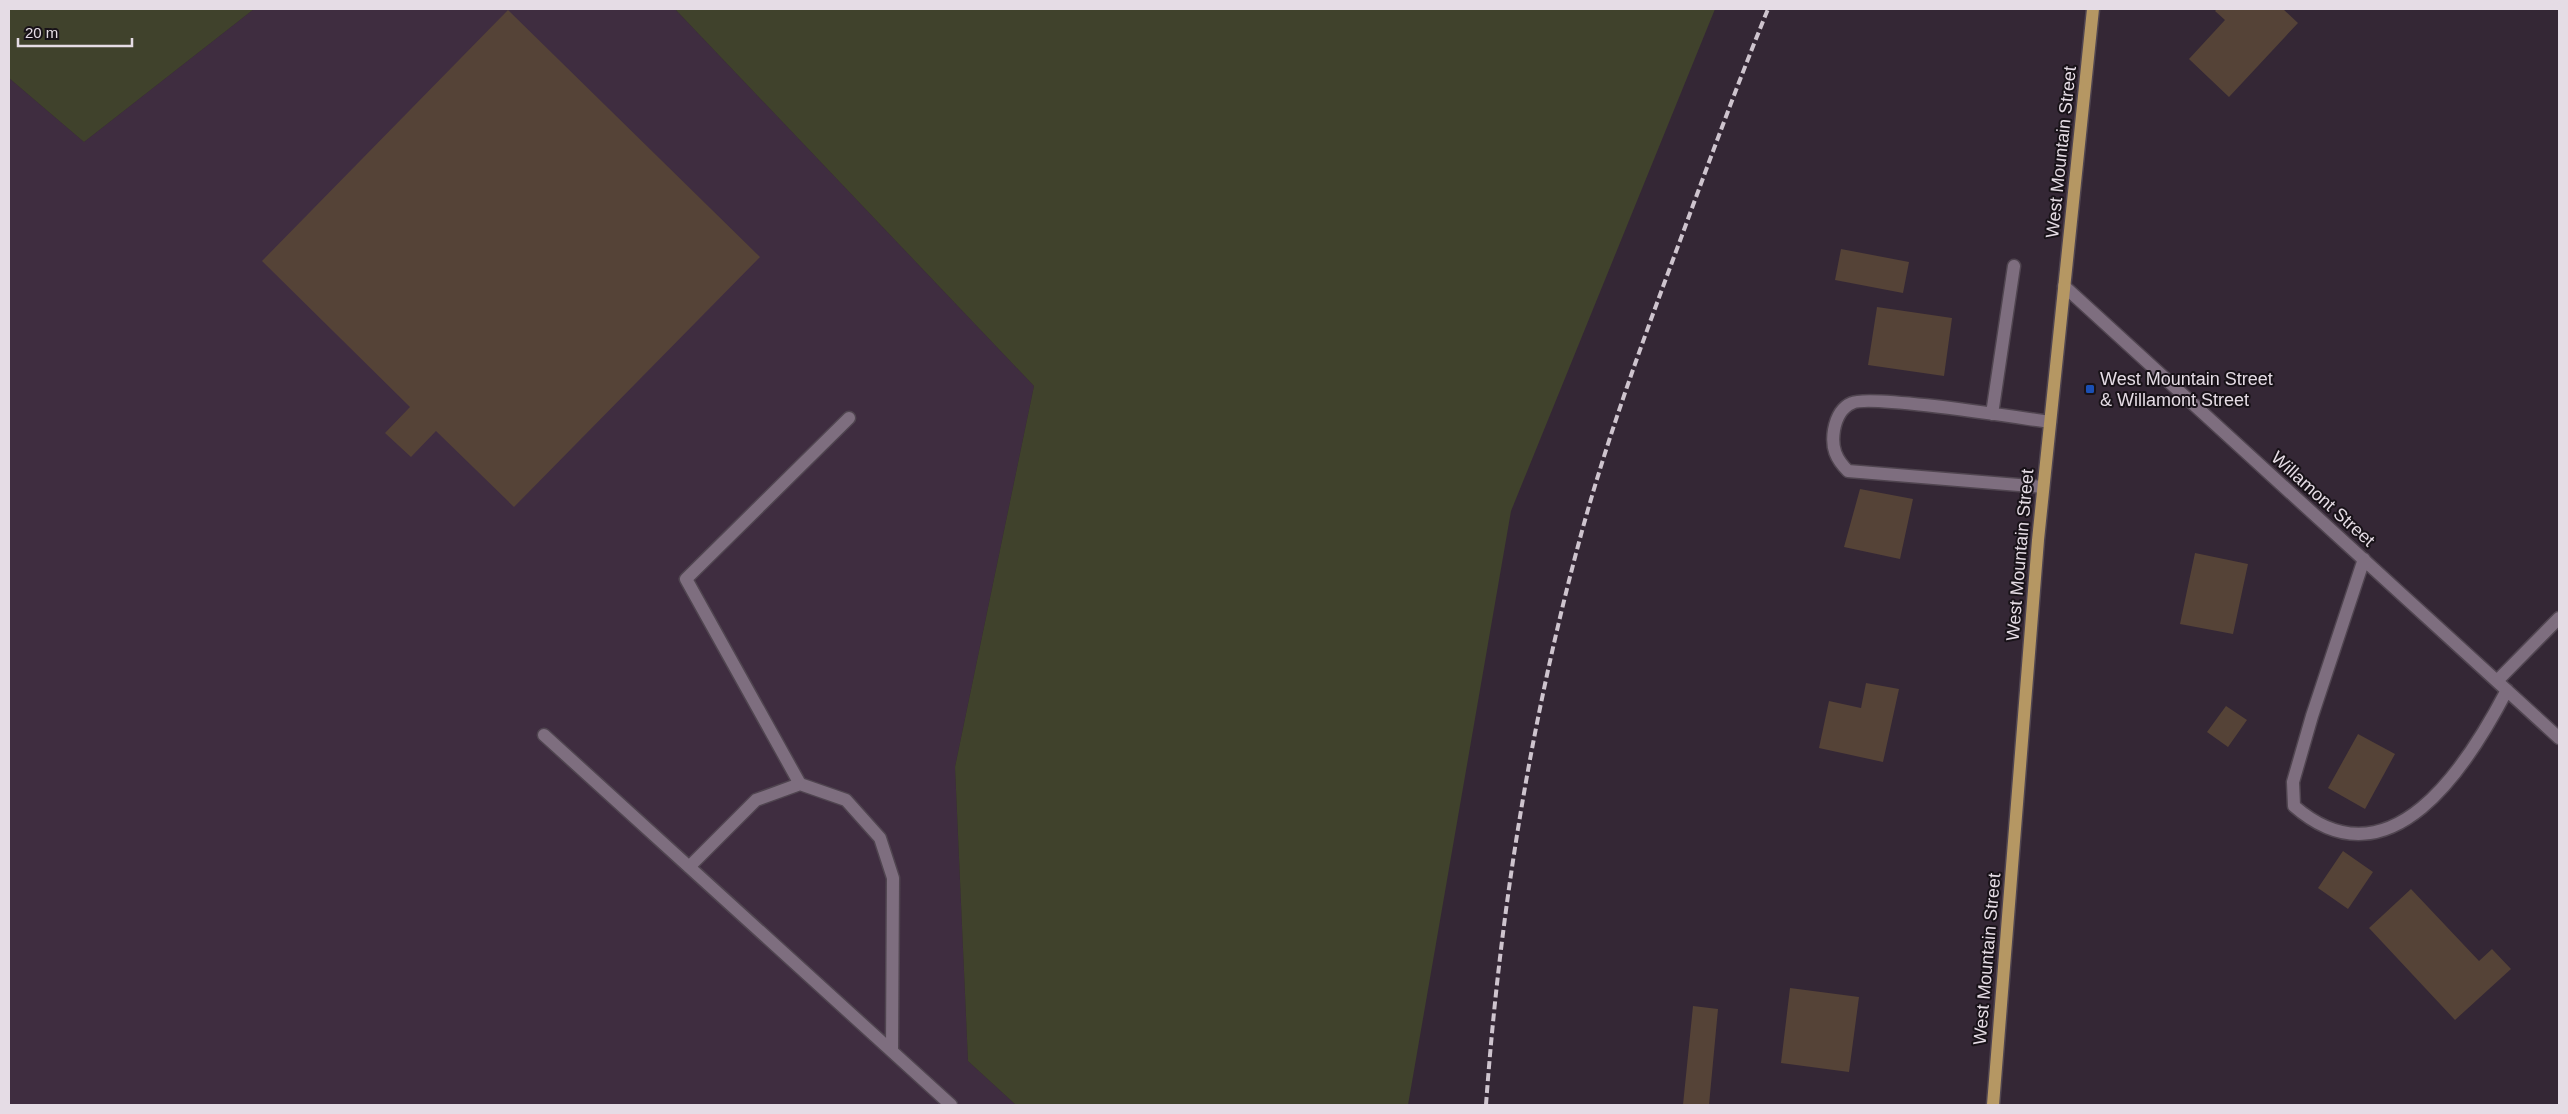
<svg xmlns="http://www.w3.org/2000/svg" width="2568" height="1114" font-family="Helvetica,sans-serif">
<style>
.built{fill:#3f2d40}
.green{fill:#40422c}
.building{fill:#554337}
.lines{fill:none;stroke-linecap:round;stroke-linejoin:round}
.minor-casing{stroke:#504550;stroke-width:15}
.major-casing{stroke:#504550;stroke-width:15}
.minor{stroke:#7e6e7f;stroke-width:12}
.major{stroke:#b59763;stroke-width:12}
.rail{stroke:#cec4ce;stroke-width:4;stroke-dasharray:8 4;stroke-linecap:butt}
.transit-dot{fill:#1a4fb4;stroke:#181218;stroke-width:2}
.labels{text-anchor:middle;dominant-baseline:central;stroke-width:4;stroke-linejoin:round;paint-order:stroke}
.street-label{font-size:18px;fill:#e5dce5;stroke:#181218}
.poi-label{font-size:18px;fill:#e5dce5;stroke:#181218;text-anchor:start}
</style>
<rect width="100%" height="100%" fill="#342735"/>
<path class="built" d="M254 9H675L1034 386 955 767 968 1061 1016 1105H9V78L84 142Z"/>
<path class="green" d="M9 9H254L84 142 9 78Z
M675 9H1715L1511 511 1408 1105H1016L968 1061 955 767 1034 386Z"/>
<path class="building" d="M2217 9H2283L2298 23 2229 97 2189 59 2225 20 2215 11Z
M508 10 760 257 514 507 436 431 411 457 385 433 410 407 262 261Z
M1841 249 1909 262 1903 293 1835 280Z
M1877 307 1952 318 1944 376 1868 365Z
M1860 489 1913 499 1900 559 1844 547Z
M2195 553 2248 564 2233 634 2180 624Z
M1866 683 1899 689 1883 762 1819 748 1829 701 1861 708Z
M2226 706 2247 720 2228 747 2207 732Z
M2358 734 2395 754 2365 809 2328 788Z
M2343 851 2373 872 2348 909 2318 888Z
M2411 889 2479 961 2492 949 2511 969 2455 1020 2369 928Z
M1790 988 1859 997 1849 1072 1781 1063Z
M1693 1006 1718 1009 1709 1105H1683Z"/>
<g class="lines">
<defs>
<path id="minor" d="M2064 286 2559 738
M1992 414 2014 266
M2043 487 1848 471C1836 459 1831 448 1834 430 1836 419 1840 408 1852 403 1870 394 2020 418 2050 422
M2364 559 2312 716 2293 782 2294 806C2390 890 2468 765 2507 690
M2497 681 2559 618
M544 735 951 1105
M800 784 686 579 849 418
M689 867 756 800 800 784 846 800 880 838 893 878 892 1050"/>
<path id="major" d="M1993 1105 2038 540 2093 9"/>
</defs>
<use href="#minor" class="minor-casing"/>
<use href="#major" class="major-casing"/>
<use href="#minor" class="minor"/>
<use href="#major" class="major"/>
<path class="rail" d="M1486 1105C1500 911 1531 719 1582 531 1609 432 1645 335 1681 238 1709 162 1737 85 1768 9"/>
</g>
<rect class="transit-dot" x="2085" y="384" width="10" height="10" rx="2.5"/>
<g class="labels">
<g class="street-label">
<text transform="translate(2061 152) rotate(-84)">West Mountain Street</text>
<text transform="translate(2323 499) rotate(42)">Willamont Street</text>
<text transform="translate(2020 555) rotate(-85)">West Mountain Street</text>
<text transform="translate(1987 959) rotate(-85)">West Mountain Street</text>
</g>
<g class="poi-label">
<text x="2100" y="379">West Mountain Street<tspan x="2100" dy="21">&amp; Willamont Street</tspan></text>
</g>
</g>
<rect width="2568" height="1114" fill="none" stroke="#e5dce5" stroke-width="20"/>
<path d="M18 38v8h114v-8" fill="none" stroke="#e5dce5" stroke-width="2.5"/>
<text x="25" y="38" font-size="15" fill="#e5dce5" stroke="#181218" stroke-width="4" paint-order="stroke">20 m</text>
</svg>
